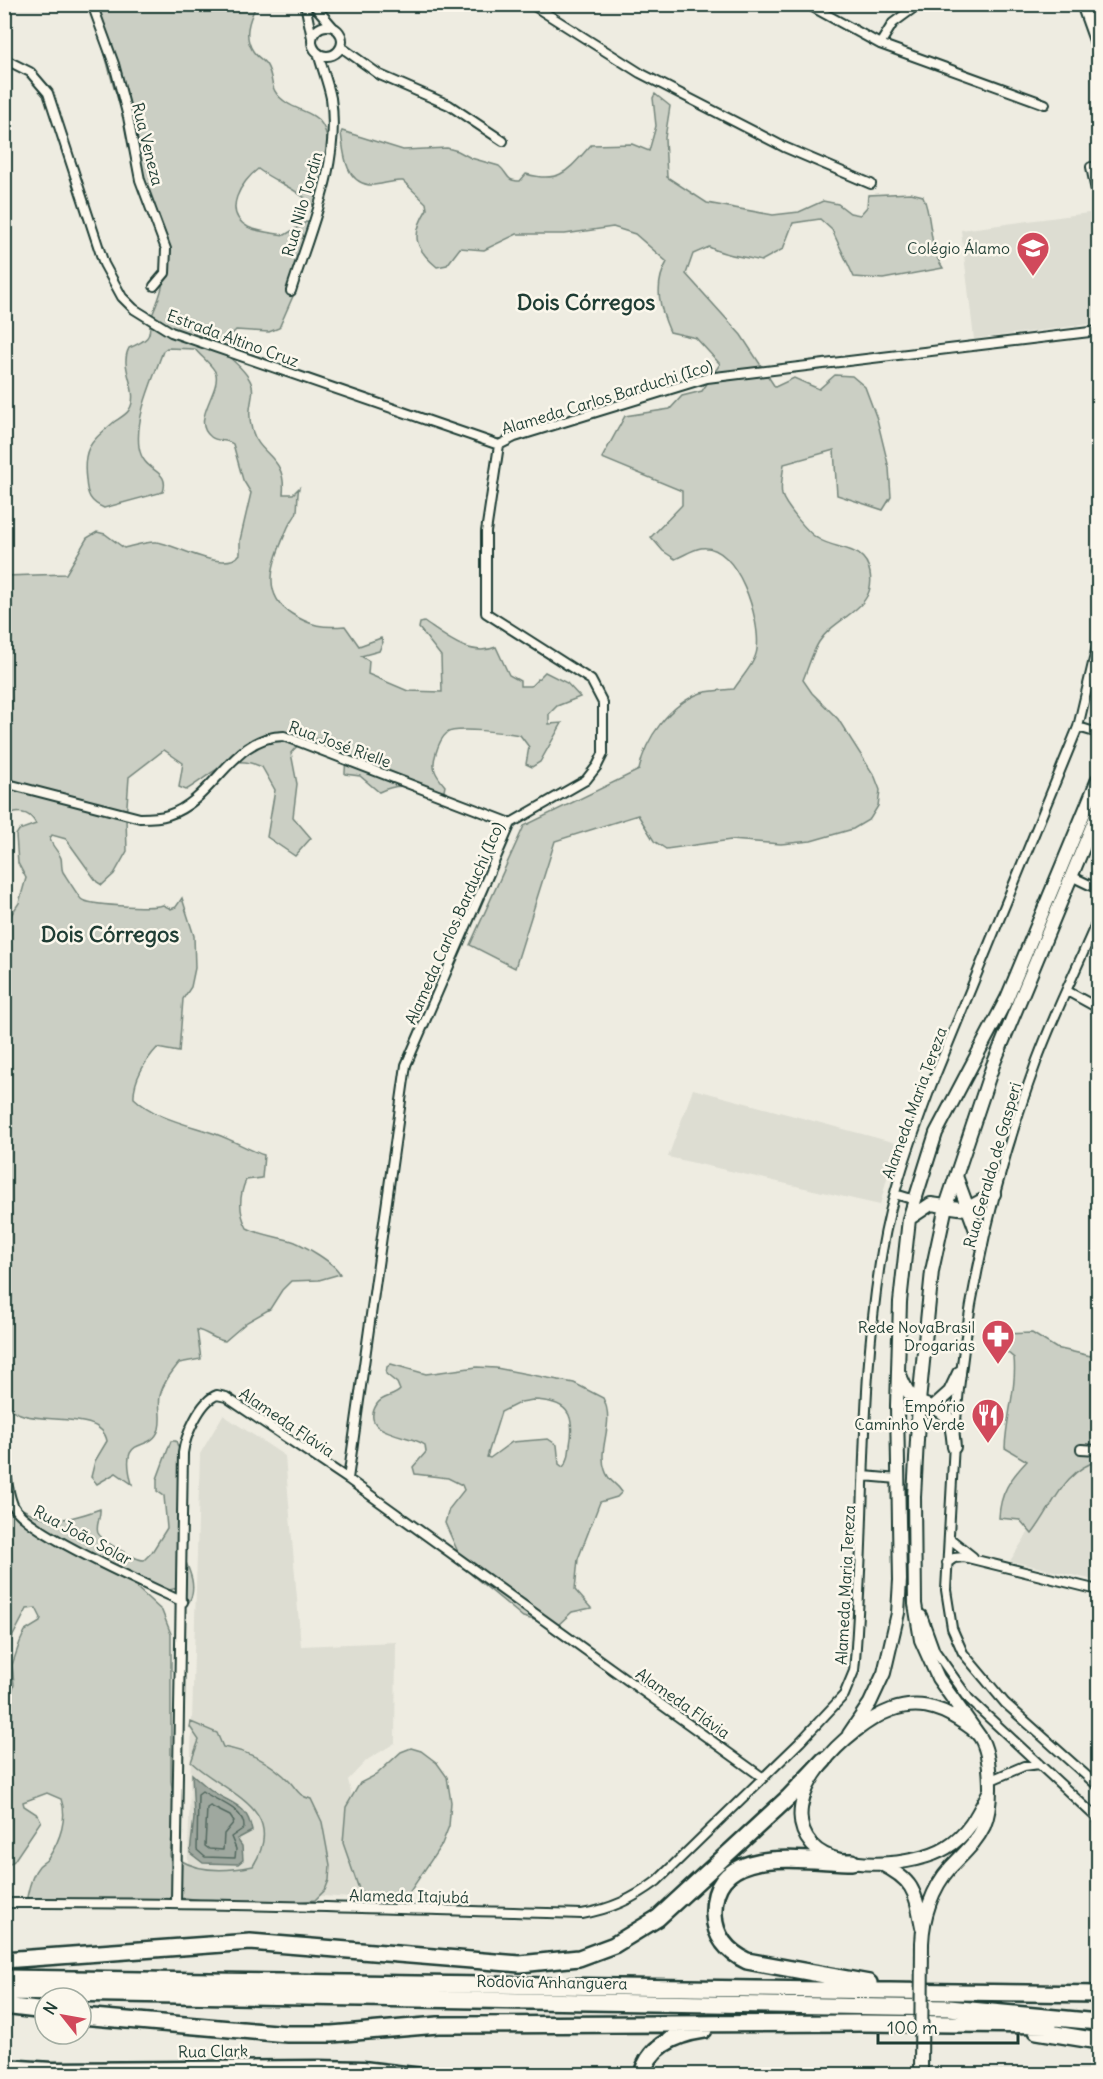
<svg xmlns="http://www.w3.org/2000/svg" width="1103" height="2079" font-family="Delius,sans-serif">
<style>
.built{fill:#ddddd2}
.green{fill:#cbcfc4;stroke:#75867c;stroke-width:1.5;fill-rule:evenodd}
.water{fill:#9fa89f;stroke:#6c7d74;stroke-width:1.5}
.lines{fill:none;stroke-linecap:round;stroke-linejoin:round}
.shore{stroke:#52685f;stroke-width:1.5}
.street-casing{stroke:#1f3d34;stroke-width:12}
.secondary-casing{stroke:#1f3d34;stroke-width:15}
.primary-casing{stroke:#1f3d34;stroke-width:16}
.highway-casing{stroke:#1f3d34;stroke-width:20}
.street{stroke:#fbf7ec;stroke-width:8}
.secondary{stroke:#fbf7ec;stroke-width:10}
.primary{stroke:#fbf7ec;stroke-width:12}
.highway{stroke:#fbf7ec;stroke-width:15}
.primary-bridge-casing{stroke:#1f3d34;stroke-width:16;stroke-linecap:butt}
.primary-bridge{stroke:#fbf7ec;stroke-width:12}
.labels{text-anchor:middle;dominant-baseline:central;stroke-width:5;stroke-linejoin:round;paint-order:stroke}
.street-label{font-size:16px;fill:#1f3d34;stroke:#fbf7ec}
.poi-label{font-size:16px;fill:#1f3d34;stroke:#fbf7ec;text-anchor:end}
.district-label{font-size:22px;font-weight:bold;fill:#1f3d34;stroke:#fbf7ec}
</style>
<rect width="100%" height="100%" fill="#eeece1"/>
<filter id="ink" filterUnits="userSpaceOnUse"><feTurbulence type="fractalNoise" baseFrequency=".0167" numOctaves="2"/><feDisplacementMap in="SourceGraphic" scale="12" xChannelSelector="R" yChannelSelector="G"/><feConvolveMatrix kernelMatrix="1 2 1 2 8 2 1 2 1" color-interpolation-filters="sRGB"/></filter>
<g filter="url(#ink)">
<path class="built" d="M1096 212 1098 232V323L974 339 961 230Z
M693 1089 896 1143 880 1205 668 1157Z
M223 1415 285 1456 301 1646 396 1642 395 1743 367 1760 348 1780 378 1900 187 1886 200 1454Z
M1073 1463 1098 1465V1581L1010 1561Z"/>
<path class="green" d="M96 5H252L256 6C249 20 243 36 253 51 256 56 262 59 266 64 276 80 266 89 287 103 299 111 318 113 324 128 334 151 323 182 318 206L313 205C298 189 275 182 258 169 242 181 221 212 248 227 258 232 273 233 285 235L306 222 313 223 317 228 312 242 298 259 297 287 279 328 269 332 236 330C227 338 227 345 229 357 271 393 242 393 252 430 260 457 287 456 283 494H293L299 488C297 495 298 503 297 511 296 517 290 522 288 527 276 556 257 592 292 614 311 626 323 628 345 626L359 646 381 638 383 642 379 651 361 656 369 661 368 674 408 691 442 692 441 656 419 628 420 623 424 622C445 636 470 658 496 647L509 675 520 681V686H531L545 672 567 683 580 697 557 706 549 714V724L562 723 540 762 532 767 526 764 529 747 520 735C508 733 455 726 447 733 441 738 438 746 436 753 431 768 435 774 445 786L444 791 437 795C413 788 402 781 379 792L360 776 345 774C345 769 346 763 345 759 339 732 304 734 291 753L297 784 293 817 311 838 295 856 267 837 275 790 262 767C226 751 213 775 186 790L179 787 183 763 164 750 129 777 126 819 127 851 114 874 102 885 97 882 66 839 52 835 50 838C51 846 58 850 61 858 62 862 61 868 63 872 65 875 79 897 81 899 86 905 153 909 163 905L171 909 176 907 182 898 194 936 195 968 191 987 183 999 179 1052 157 1048C145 1061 133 1081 134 1098 157 1120 192 1125 221 1136 236 1142 249 1150 264 1155L262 1178 246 1180C239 1196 239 1213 247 1228 261 1235 274 1236 289 1240 301 1243 335 1263 340 1274L319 1280 291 1281 282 1290 270 1309 247 1322 225 1341C214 1340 208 1332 197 1330L201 1359 179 1363C171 1373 163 1383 160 1396 158 1407 162 1418 159 1429 150 1456 118 1430 132 1484L116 1473 97 1484 91 1477 95 1461 107 1441C100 1404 17 1433 5 1401V943L7 921 19 903 26 878 18 863 16 835 19 830 36 824C29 810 16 810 5 818V576L66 574 87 538 97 532 105 534 124 548C134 546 147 541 156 542 174 543 225 575 240 554V540L251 493 243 480 233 444C227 439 217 442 211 437 190 421 220 393 216 374 214 366 200 356 195 349L167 348 163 351C153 380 135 416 139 447 143 474 171 468 163 492L104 508C90 502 87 495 86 480 82 447 91 442 114 422 118 419 126 415 129 410 141 391 118 368 129 348 160 335 144 333 153 313 162 292 164 283 165 259L128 118 114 88 97 25Z
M655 94 670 106 665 138 667 177 707 203 773 215 799 212 823 201 838 204 850 213 860 215 867 207 868 195 911 193 923 196C933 219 928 247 943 268L883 279 854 277 832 230 820 219 793 223 783 249 761 261C743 256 725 256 709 247L693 254 686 274 741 335 775 387 794 378 819 389 835 375 852 376 865 387 877 419 889 468 891 497 883 510 837 495 834 450 784 464C783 472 780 487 782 495 785 505 808 533 817 538 836 551 865 544 870 573 877 610 835 616 819 642 812 653 808 668 803 680L812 693 838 719 875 777 880 790 878 806 870 819 853 829 811 841 781 844 731 840 666 849 654 841 638 815 555 841 515 968 470 945 524 826 639 770C645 738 670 704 701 693 711 690 723 690 734 689 741 678 756 662 757 649 761 621 738 543 701 548 693 549 683 556 675 559L663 551 651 537 682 505V491L602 458 625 416 670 409 682 396 702 391 720 364 696 338 670 332C660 309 653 286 667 262L635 234 613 227 565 234H517L484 250 460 248 447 265 437 267C414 248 411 235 427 209L426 203 403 181C391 180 380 186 369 185 344 181 344 152 341 133L342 131 403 150 447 148 458 151 471 158 499 166C509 174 505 181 520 181L526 174C561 184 568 170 591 145L632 144 649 151 656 126 653 98Z
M1098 1327V1461C1063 1470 1053 1508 1032 1534L1020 1520 999 1518C1000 1493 1010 1479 1027 1461L1005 1448C1006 1417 1017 1388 1014 1358L1002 1348 984 1342 1001 1334 1032 1333 1056 1348 1091 1356Z
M391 1364 426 1374 477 1367 496 1368 574 1383 603 1398C616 1423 597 1447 605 1470 609 1483 616 1482 622 1492L617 1497 600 1502 578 1559 575 1590 591 1608 572 1612 557 1626 523 1617 472 1575 462 1561 445 1523 449 1509 464 1490 462 1485 448 1478 415 1474 413 1467 426 1452 425 1445C412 1434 357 1435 377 1404 382 1396 394 1397 400 1390L397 1383 386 1374 387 1367ZM533 1400C566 1401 576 1412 570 1445 569 1453 569 1461 563 1467L559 1464 557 1445 548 1439 512 1442 490 1458 487 1457 501 1412 521 1402Z
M171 1441H176L181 1455 187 1517 178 1543C184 1561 200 1583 189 1602H185L177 1588 161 1592 141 1586 137 1588 162 1611 171 1634V1781L175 1810 170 1854 172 1873 174 1874 180 1860C201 1873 229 1871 253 1866 289 1808 224 1793 191 1762L199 1740 190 1727 191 1722 217 1733 223 1747C250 1752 271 1762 290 1782 298 1791 299 1796 311 1799L322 1822 330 1865 329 1880 325 1890 315 1900 282 1904 257 1900 225 1903 186 1898 138 1903 32 1902 27 1897C29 1887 32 1874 39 1866 42 1863 47 1861 49 1857 60 1840 68 1818 61 1799L47 1793 23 1802 24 1806 38 1815 41 1821 14 1861 5 1867V1713L14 1685 12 1665 20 1642 25 1631 40 1622 41 1618 36 1608 27 1609 5 1651V1500C45 1522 56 1525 100 1509 101 1517 95 1526 98 1533 102 1541 135 1560 144 1560L152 1552 167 1528 164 1496 157 1491V1479Z
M411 1748 421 1751 437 1763 447 1777 451 1802 449 1826 442 1844 403 1902 389 1908 373 1904 359 1889 343 1843 346 1807 360 1783 376 1775 401 1752Z"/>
<path class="water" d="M192 1774C199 1780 206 1787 214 1792 233 1805 247 1804 252 1831L237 1839 242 1846 243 1860 238 1864 203 1863 190 1853 194 1818Z"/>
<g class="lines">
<path class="shore" d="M202 1791C216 1801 245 1808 244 1828L231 1837 236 1849 235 1858 205 1857 197 1850 198 1794Z
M210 1806 230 1816 234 1822 224 1834 223 1850 209 1849 205 1846 207 1808Z"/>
<defs>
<path id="street" d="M92 4 114 64 128 117 140 180 166 249 165 273 154 286
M305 4 312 38
M313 4 333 27
M531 4 640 73 784 147 871 184
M807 4 880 44 1045 104
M312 41a15 15 0 1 1 30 0a15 15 0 1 1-30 0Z
M880 44 893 23 919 4
M341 47 380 75 449 105 503 141
M4 59 30 72 48 93 104 264 122 297 134 309 171 332 499 445
M1091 167 1098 200
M291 291C310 230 341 163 331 98 328 83 322 68 318 53
M499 445 515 437 707 378 1098 331
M1078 727 1098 733
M4 783 140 818C149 818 159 818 168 815 215 800 231 736 284 736L511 823
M1073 877 1098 889
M1067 991 1098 1008
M895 1194 915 1200
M4 1427C6 1451 4 1483 13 1505 25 1532 150 1586 183 1602
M955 1431C965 1304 993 1180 1037 1060 1055 1012 1078 966 1098 919
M954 1443 946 1590 952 1628 963 1653 1005 1703 1098 1786
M1081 1449 1098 1450
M864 1476 898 1479
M348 1479 406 1065 511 823 586 780 597 766 603 754V703L591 680 486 613V532L499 445
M949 1538 973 1557
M947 1563 954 1558 964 1557 1098 1590
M922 1615 935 1651 969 1699 1098 1819
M989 1781 1024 1766 1039 1764
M176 1902 183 1453C185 1437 200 1401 217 1395L226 1397 348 1479 762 1777
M4 1903C197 1902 389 1909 582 1914 611 1909 633 1899 657 1881L800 1742 844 1695 854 1671 855 1660C866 1524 859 1386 882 1251 891 1195 911 1140 931 1086L1078 727 1098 642"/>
<path id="secondary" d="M4 2065 52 2068 319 2066 363 2067 422 2074"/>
<path id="primary" d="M1083 4 1098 46
M1097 4 1098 9
M956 1176 981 1244
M910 1218 931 1204 966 1209 994 1194
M900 1375C904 1385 909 1397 919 1402 931 1409 944 1407 950 1423 953 1430 953 1439 954 1447
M930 1410 950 1392 959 1373
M849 1734 870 1703 884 1673 898 1613 900 1580 897 1406 900 1302 909 1219 936 1133 1007 998 1098 779
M980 1737 938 1678 921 1640 915 1604 914 1497 919 1402 932 1271 946 1206 993 1065 1098 812
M881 1864C915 1881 915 1892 922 1927
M922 1943C923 1917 932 1888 950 1868 962 1855 976 1843 984 1826 993 1806 992 1756 980 1737 976 1731 966 1724 959 1720 937 1706 916 1701 891 1710 850 1725 771 1798 812 1845 837 1873 917 1866 946 1848 968 1835 978 1814 989 1792"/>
<path id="highway" d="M852 1862C806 1862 711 1841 714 1915 715 1937 728 1952 747 1961L869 1983
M4 1960 250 1942 520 1964 579 1958 614 1945 658 1918 789 1797 824 1760
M4 1978 1098 1994
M4 1992 949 2008 1098 2022
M4 2006 45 2011
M81 2016 287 2034H332L438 2025 863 2023 1049 2025
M1037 2031 1098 2041
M642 2074C650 2045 676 2034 704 2030"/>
</defs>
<use href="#street" class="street-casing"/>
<use href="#secondary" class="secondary-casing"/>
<use href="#primary" class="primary-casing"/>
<use href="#highway" class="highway-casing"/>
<use href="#street" class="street"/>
<use href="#secondary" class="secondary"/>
<use href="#primary" class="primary"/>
<use href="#highway" class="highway"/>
<defs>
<path id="primary-bridge" d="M921 2070 922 1943"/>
</defs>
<use href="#primary-bridge" class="primary-bridge-casing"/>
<use href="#primary-bridge" class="primary-bridge"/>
</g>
</g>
<defs>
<symbol id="school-pin" viewBox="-11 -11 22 30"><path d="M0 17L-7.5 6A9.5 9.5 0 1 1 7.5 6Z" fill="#d1495b" stroke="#fbf7ec"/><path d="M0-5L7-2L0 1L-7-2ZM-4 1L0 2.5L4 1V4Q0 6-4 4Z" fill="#fff"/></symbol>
<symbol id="pharmacy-pin" viewBox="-11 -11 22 30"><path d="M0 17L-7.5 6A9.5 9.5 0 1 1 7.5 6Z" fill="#d1495b" stroke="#fbf7ec"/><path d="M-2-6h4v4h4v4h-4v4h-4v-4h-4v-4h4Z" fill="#fff"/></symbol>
<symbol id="restaurant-pin" viewBox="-11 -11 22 30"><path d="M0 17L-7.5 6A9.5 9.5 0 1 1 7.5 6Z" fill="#d1495b" stroke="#fbf7ec"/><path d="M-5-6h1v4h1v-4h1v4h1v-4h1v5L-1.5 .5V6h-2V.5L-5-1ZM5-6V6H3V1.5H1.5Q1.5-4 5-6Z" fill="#fff"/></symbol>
</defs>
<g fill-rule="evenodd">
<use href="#school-pin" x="1014" y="229" width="38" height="52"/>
<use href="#pharmacy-pin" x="979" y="1317" width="38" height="52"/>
<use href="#restaurant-pin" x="969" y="1396" width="38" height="52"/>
</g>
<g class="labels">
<g class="street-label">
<text transform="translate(148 144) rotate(76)">Rua Veneza</text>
<text transform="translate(302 204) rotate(-74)">Rua Nilo Tordin</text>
<text transform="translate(233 338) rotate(20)">Estrada Altino Cruz</text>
<text transform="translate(607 397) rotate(-17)">Alameda Carlos Barduchi (Ico)</text>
<text transform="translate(340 744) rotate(20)">Rua José Rielle</text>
<text transform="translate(454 923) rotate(-66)">Alameda Carlos Barduchi (Ico)</text>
<text transform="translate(914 1103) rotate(-70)">Alameda Maria Tereza</text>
<text transform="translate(992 1165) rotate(-74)">Rua Geraldo de Gasperi</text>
<text transform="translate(287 1422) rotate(34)">Alameda Flávia</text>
<text transform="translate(83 1535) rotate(28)">Rua João Solar</text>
<text transform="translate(845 1585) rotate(-87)">Alameda Maria Tereza</text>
<text transform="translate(683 1703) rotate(35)">Alameda Flávia</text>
<text transform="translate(409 1896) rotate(1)">Alameda Itajubá</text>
<text transform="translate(552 1982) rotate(1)">Rodovia Anhanguera</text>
<text transform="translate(213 2051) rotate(-1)">Rua Clark</text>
</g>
<g class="poi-label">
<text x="1010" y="248">Colégio Álamo</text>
<text x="975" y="1327">Rede NovaBrasil<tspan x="975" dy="18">Drogarias</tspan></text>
<text x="965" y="1406">Empório<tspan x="965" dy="18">Caminho Verde</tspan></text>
</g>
<g class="district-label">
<text x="586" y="302">Dois Córregos</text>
<text x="110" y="934">Dois Córregos</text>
</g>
</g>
<rect width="1103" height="2079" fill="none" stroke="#fbf7ec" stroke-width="24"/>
<rect x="12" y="12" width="1079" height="2055" fill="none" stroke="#1f3d34" stroke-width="2" filter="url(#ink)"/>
<g transform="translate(63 2016) rotate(301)"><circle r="28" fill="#fbf7ec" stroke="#a3ada2" stroke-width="1.5"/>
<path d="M0-4.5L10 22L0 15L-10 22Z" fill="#d1495b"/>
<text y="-9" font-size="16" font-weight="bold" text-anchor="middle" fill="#1f3d34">N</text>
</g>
<path d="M878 2034v9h140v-9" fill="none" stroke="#1f3d34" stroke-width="3"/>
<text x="887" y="2034" font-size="18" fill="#1f3d34" stroke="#fbf7ec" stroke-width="4.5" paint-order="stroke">100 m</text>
</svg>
